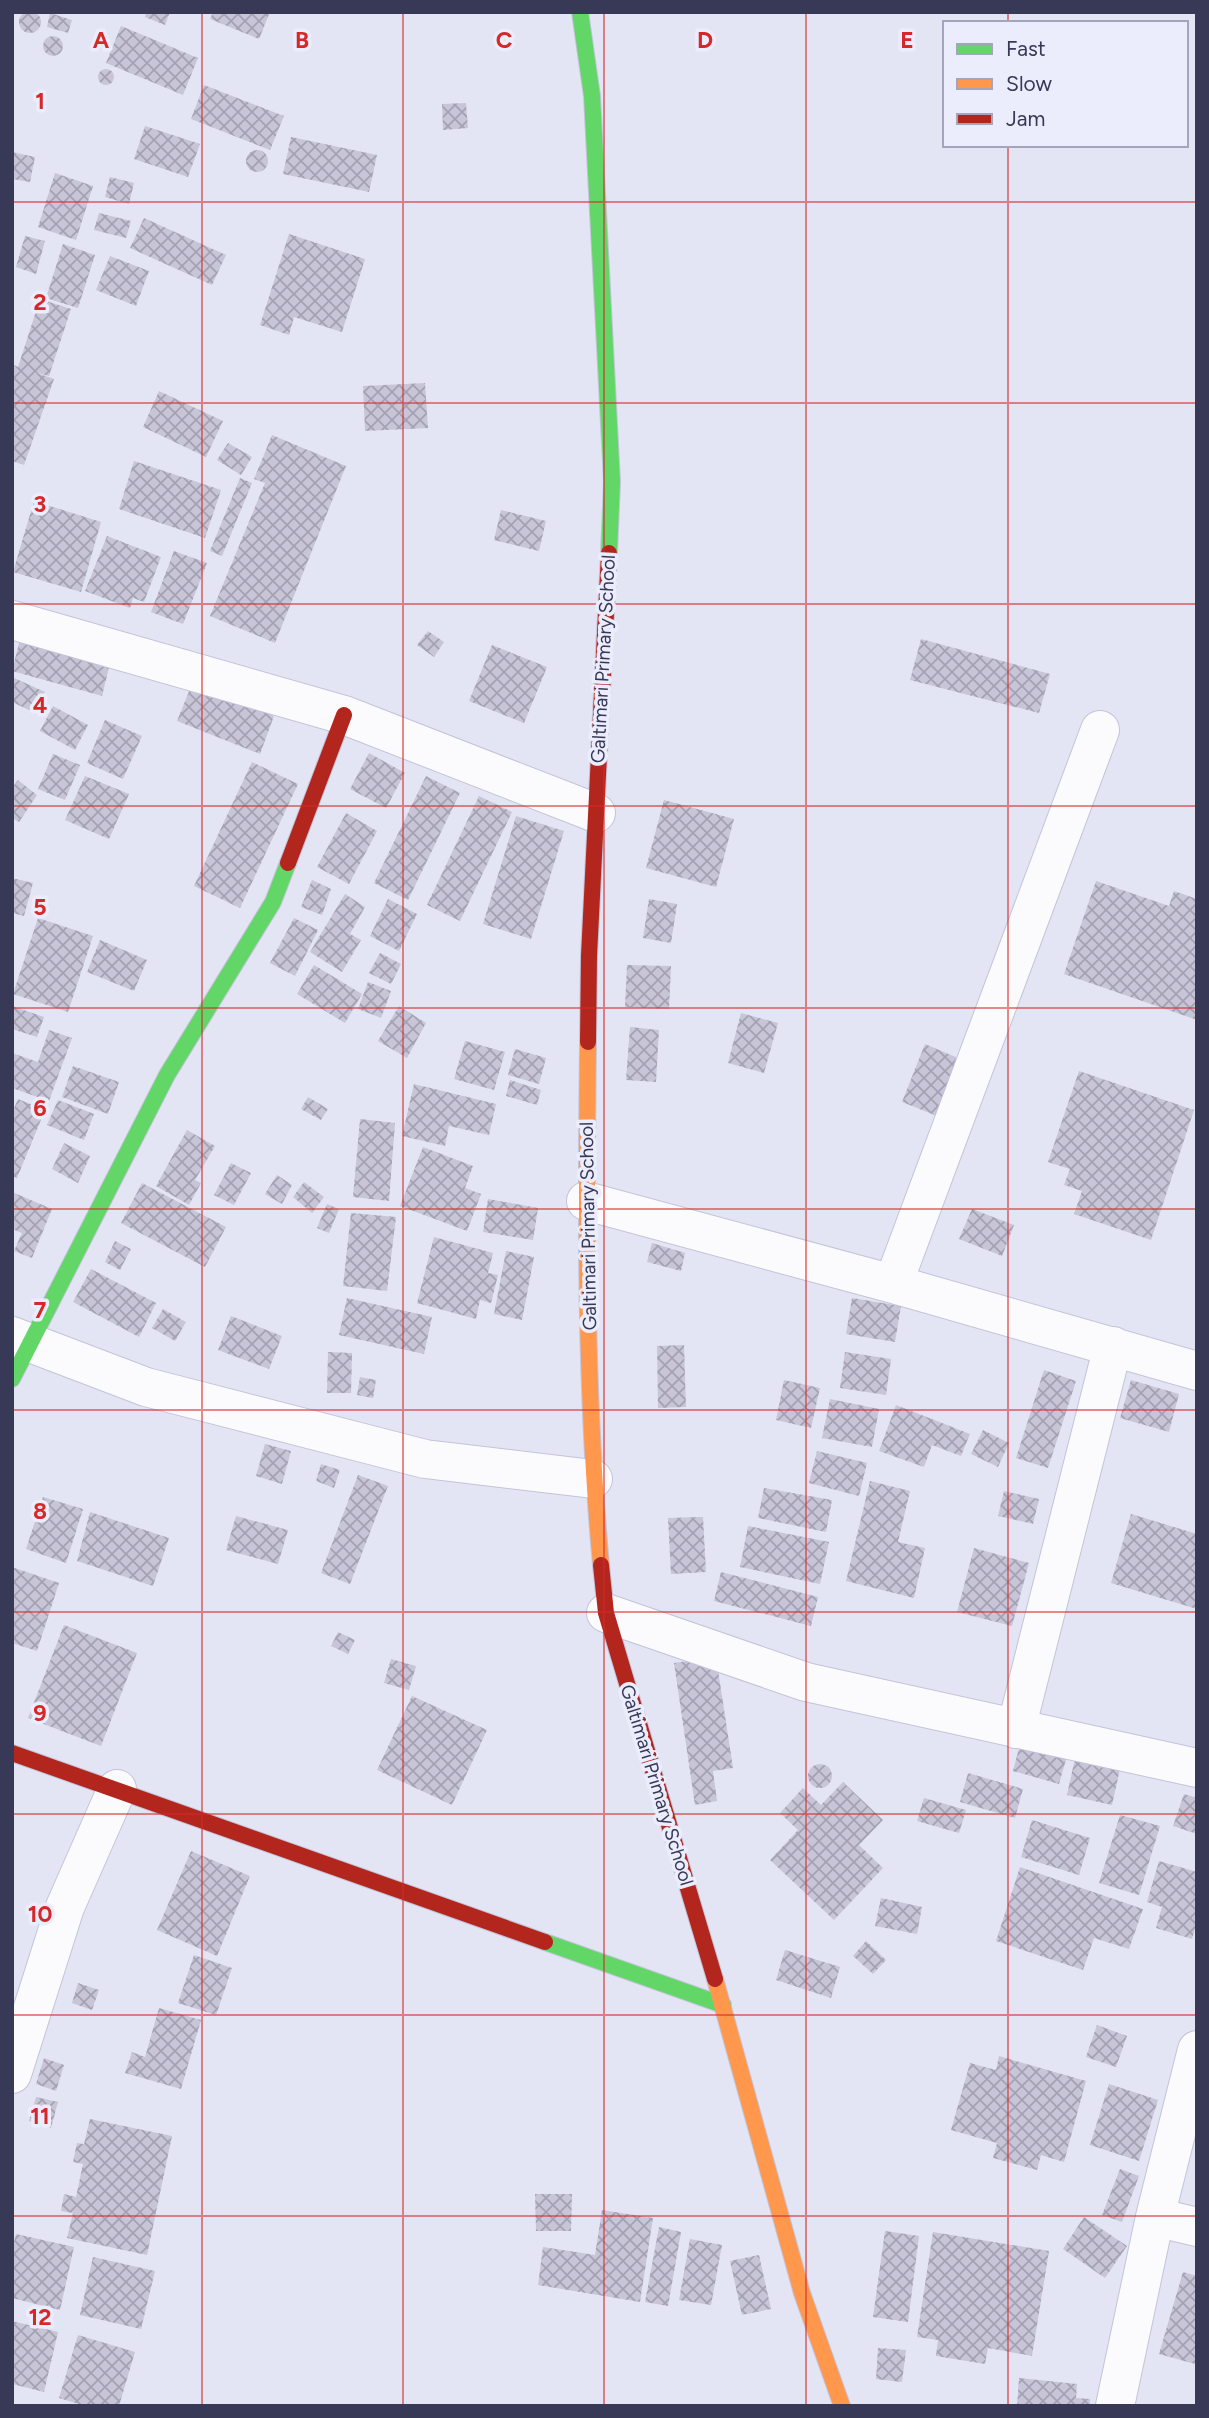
<svg xmlns="http://www.w3.org/2000/svg" width="1209" height="2418" font-family="Figtree,sans-serif">
<style>
.building{fill:url(#building-cross-hatch)}
.lines{fill:none;stroke-linecap:round;stroke-linejoin:round}
.street-casing{stroke:#c2c4d9;stroke-width:40}
.fast-casing{stroke:#c2c4d9;stroke-width:18}
.slow-casing{stroke:#c2c4d9;stroke-width:18}
.jam-casing{stroke:#c2c4d9;stroke-width:18}
.street{stroke:#fbfbfd;stroke-width:38}
.fast{stroke:#63d668;stroke-width:16}
.slow{stroke:#ff974d;stroke-width:16}
.jam{stroke:#b3261e;stroke-width:16}
.grid{fill:none;stroke:#d62828;stroke-width:2;stroke-opacity:0.55}
.labels{text-anchor:middle;dominant-baseline:central;stroke-width:7;stroke-linejoin:round;paint-order:stroke}
.street-label{font-size:19px;fill:#373956;stroke:#ebedfc}
.grid-label{font-size:23px;text-anchor:middle;font-weight:bold;fill:#d62828;stroke:#ebedfc;stroke-width:7;stroke-linejoin:round;paint-order:stroke}
</style>
<defs>
<pattern id="building-cross-hatch" width="8" height="8" patternUnits="userSpaceOnUse" patternTransform="scale(1.75)"><rect width="8" height="8" fill="#c9c5d8"/><path d="M0 0l8 8M0 8l8-8" fill="none" stroke="#a4a1b2"/></pattern>
</defs>
<rect width="100%" height="100%" fill="#e3e5f4"/>
<path class="building" d="M19 22a11 11 0 1 1 22 0a11 11 0 1 1-22 0Z
M146 12H170L165 25 145 17Z
M213 12H270L259 39 210 19Z
M50 13 72 20 68 33 47 27Z
M121 26 198 58 183 95 106 63Z
M43 46a10 10 0 1 1 20 0a10 10 0 1 1-20 0Z
M98 77a8 8 0 1 1 16 0a8 8 0 1 1-16 0Z
M204 85 284 116 270 150 191 119Z
M466 103 468 128 443 130 442 104Z
M145 126 200 144 188 177 134 159Z
M291 137 377 155 369 192 283 174Z
M246 161a11 11 0 1 1 22 0a11 11 0 1 1-22 0Z
M12 152 35 157 30 182 12 179Z
M55 173 93 186 76 240 38 227Z
M110 177 134 183 129 204 105 197Z
M99 213 131 221 126 238 94 230Z
M144 218 226 255 212 285 130 248Z
M289 234 365 259 342 332 294 317 289 335 260 325Z
M25 236 45 241 36 274 16 267Z
M63 244 95 255 78 308 46 298Z
M110 256 149 271 136 306 96 290Z
M40 299 71 309 49 376 34 372 54 379 24 465 12 461V364L18 367Z
M425 383 428 428 365 431 363 386Z
M159 391 223 421 206 457 143 427Z
M272 435 346 466 275 643 210 616 265 483 254 479Z
M228 443 252 457 241 475 217 460Z
M134 461 221 490 205 538 119 509Z
M240 478 252 483 222 556 210 551Z
M34 501 101 522 81 592 13 572Z
M501 510 546 521 539 551 494 540Z
M107 536 161 557 144 602 133 598 130 608 85 591Z
M174 551 207 563 183 624 151 612Z
M428 631 444 642 434 657 417 645Z
M21 635 111 659 102 696 12 671Z
M921 639 1050 674 1039 713 910 680Z
M492 645 547 667 524 723 469 701Z
M12 677 45 692 35 713 12 702Z
M192 684 274 716 260 754 177 721Z
M53 706 88 725 75 750 40 731Z
M105 720 142 736 123 779 87 763Z
M369 753 405 773 386 808 350 789Z
M53 754 80 765 65 800 38 789Z
M252 762 298 784 240 908 194 886Z
M85 776 129 794 109 839 65 820Z
M426 776 460 793 408 900 374 883Z
M18 780 37 795 19 822 12 818V788Z
M479 796 512 812 460 921 427 905Z
M664 800 734 819 716 887 646 868Z
M346 813 377 831 349 884 317 867Z
M516 816 564 831 531 939 483 924Z
M12 878 33 883 24 916 12 913Z
M312 880 331 889 322 915 301 907Z
M1096 881 1169 906 1174 891 1197 899V1020L1064 974Z
M345 894 365 907 350 934 361 940 342 972 310 952Z
M388 899 417 914 399 951 370 936Z
M649 899 677 904 671 943 643 938Z
M38 918 93 936 68 1012 13 994Z
M294 918 318 930 295 976 270 963Z
M100 940 147 960 134 991 87 972Z
M380 953 401 964 391 984 369 973Z
M314 965 362 994 345 1023 297 994Z
M627 965 671 966 669 1009 625 1007Z
M368 982 391 991 381 1018 358 1009Z
M12 1006 44 1017 37 1037 12 1029Z
M399 1006 426 1023 407 1058 378 1041Z
M741 1013 778 1023 764 1073 728 1063Z
M630 1027 659 1030 656 1082 626 1080Z
M49 1030 72 1038 49 1101 12 1088V1053L38 1062Z
M465 1041 505 1052 494 1090 454 1079Z
M925 1044 965 1061 942 1118 902 1102Z
M515 1049 546 1058 539 1084 508 1075Z
M73 1066 119 1082 108 1114 62 1097Z
M1079 1071 1194 1110 1151 1240 1074 1214 1082 1191 1064 1185 1070 1169 1048 1162Z
M510 1080 541 1090 537 1105 506 1096Z
M414 1084 496 1104 489 1135 449 1126 445 1146 402 1136Z
M308 1097 328 1109 321 1120 301 1109Z
M18 1099 45 1110 17 1178 12 1176V1113Z
M58 1100 94 1114 84 1140 47 1125Z
M360 1119 395 1123 389 1201 353 1197Z
M187 1130 215 1146 195 1180 201 1183 189 1205 156 1186Z
M64 1143 90 1156 78 1183 52 1169Z
M423 1147 473 1166 465 1188 481 1194 467 1231 400 1206Z
M231 1163 251 1173 234 1205 214 1195Z
M277 1175 292 1185 282 1204 265 1194Z
M304 1182 324 1197 312 1213 293 1197Z
M142 1183 226 1227 205 1267 121 1223Z
M12 1192 52 1209 32 1258 14 1251 22 1233 12 1229Z
M488 1199 538 1208 533 1240 483 1232Z
M327 1204 339 1209 329 1233 317 1228Z
M972 1209 1014 1225 1002 1256 959 1239Z
M351 1213 396 1217 387 1291 343 1286Z
M434 1237 493 1253 488 1273 498 1275 491 1303 480 1300 476 1319 417 1303Z
M115 1241 131 1249 120 1270 105 1262Z
M652 1243 685 1253 681 1271 647 1262Z
M506 1251 534 1257 522 1320 494 1314Z
M91 1269 156 1303 139 1337 73 1302Z
M347 1298 432 1317 424 1354 339 1335Z
M852 1298 901 1306 895 1342 846 1334Z
M163 1309 186 1322 175 1341 152 1328Z
M231 1316 282 1336 269 1369 218 1350Z
M684 1345 686 1407 658 1408 657 1346Z
M328 1352 352 1353 351 1393H327Z
M845 1352 891 1359 886 1395 840 1388Z
M1044 1370 1076 1381 1048 1468 1016 1458Z
M360 1377 376 1380 373 1398 357 1395Z
M784 1380 820 1388 811 1428 776 1420Z
M1131 1380 1179 1394 1169 1432 1120 1418Z
M830 1399 879 1409 872 1447 822 1438Z
M896 1405 970 1434 961 1456 932 1445 924 1467 879 1451Z
M983 1430 1009 1443 998 1467 971 1454Z
M265 1444 291 1451 282 1484 256 1476Z
M817 1451 867 1463 859 1496 809 1483Z
M321 1464 340 1470 334 1488 316 1481Z
M358 1475 388 1486 350 1584 321 1573Z
M870 1481 910 1491 898 1542 925 1548 914 1598 846 1581Z
M764 1488 832 1500 826 1532 758 1518Z
M1004 1491 1039 1499 1033 1524 998 1516Z
M43 1497 83 1509 66 1563 26 1549Z
M90 1512 169 1538 153 1586 77 1561Z
M1131 1514 1197 1534V1609L1111 1583Z
M236 1516 288 1530 278 1564 226 1550Z
M703 1517 706 1572 671 1574 668 1518Z
M748 1526 829 1542 820 1584 740 1567Z
M974 1548 1029 1563 1012 1626 957 1612Z
M12 1567 59 1583 37 1651 12 1643Z
M721 1572 818 1597 811 1626 714 1601Z
M64 1625 137 1653 101 1746 28 1718Z
M338 1632 355 1640 348 1654 331 1646Z
M716 1657 733 1768 713 1771 717 1801 695 1805 674 1663Z
M391 1659 416 1666 409 1690 384 1683Z
M412 1696 487 1730 452 1805 377 1770Z
M1020 1744 1067 1756 1059 1784 1013 1771Z
M1077 1749 1122 1760 1112 1805 1067 1795Z
M808 1776a12 12 0 1 1 24 0a12 12 0 1 1-24 0Z
M968 1773 1023 1789 1015 1818 960 1802Z
M843 1782 883 1820 859 1845 883 1868 834 1920 770 1860 798 1830 780 1813 803 1788 821 1805Z
M1184 1794 1197 1798V1834L1173 1826Z
M924 1798 966 1810 959 1833 917 1821Z
M1120 1815 1160 1826 1139 1895 1099 1883Z
M1032 1820 1090 1838 1079 1875 1021 1857Z
M191 1851 250 1876 217 1956 157 1930Z
M1159 1861 1197 1872V1922L1192 1939 1156 1928 1162 1907 1147 1902Z
M1020 1867 1143 1909 1129 1949 1094 1938 1083 1970 996 1941Z
M881 1898 922 1907 917 1934 875 1926Z
M866 1941 886 1960 873 1974 853 1956Z
M785 1950 840 1967 831 1998 776 1980Z
M194 1955 232 1968 216 2015 178 2003Z
M78 1983 99 1990 92 2010 72 2003Z
M159 2008 201 2020 181 2089 125 2073 132 2052 145 2057Z
M1097 2025 1127 2036 1116 2067 1086 2057Z
M999 2056 1086 2081 1064 2162 1041 2155 1037 2170 993 2158 997 2143 951 2130 970 2063 996 2070Z
M44 2058 64 2065 56 2091 36 2084Z
M1109 2084 1158 2100 1139 2161 1090 2145Z
M36 2097 58 2102 51 2128 29 2121Z
M90 2119 172 2136 147 2255 67 2238 73 2213 61 2211 64 2194 76 2197 83 2164 73 2162 77 2143 84 2144Z
M1120 2169 1139 2176 1122 2222 1102 2215Z
M535 2194H572L571 2231H536Z
M602 2210 653 2218 640 2302 538 2285 543 2247 595 2255Z
M1084 2217 1127 2246 1105 2278 1063 2249Z
M659 2227 681 2232 668 2306 645 2302Z
M885 2231 919 2236 908 2322 873 2317Z
M933 2232 1049 2251 1032 2356 988 2348 985 2364 936 2356 938 2340 917 2337Z
M16 2234 74 2247 60 2310 12 2298V2250Z
M690 2239 722 2245 711 2305 679 2300Z
M759 2255 771 2309 742 2315 730 2261Z
M93 2257 155 2271 141 2329 80 2315Z
M1183 2272 1197 2276 1195 2364 1159 2354Z
M12 2321 58 2332 44 2392 12 2384Z
M78 2335 135 2352 119 2406H85L59 2398Z
M878 2348 906 2350 902 2382 876 2379Z
M1019 2378 1077 2384 1076 2398 1090 2399V2406H1017Z"/>
<g class="lines">
<defs>
<path id="street" d="M12 620 344 715 596 813
M586 1201 893 1284 1197 1371
M893 1284 1100 730
M12 1336 146 1387 425 1459 593 1479
M606 1613 806 1682 1197 1768
M1016 1729 1113 1346
M12 2074 65 1907 117 1789
M1155 2217 1197 2227
M1115 2406 1155 2217 1197 2050"/>
<path id="fast" d="M580 12 592 96 612 482 609 553
M12 1379 167 1075 273 902 288 863
M545 1942 723 2005"/>
<path id="slow" d="M588 1042C586 1216 585 1391 601 1565
M715 1979 802 2293 842 2406"/>
<path id="jam" d="M288 863 344 715
M588 1042 589 956 609 553
M601 1565 606 1613 715 1979
M12 1753 545 1942"/>
</defs>
<use href="#street" class="street-casing"/>
<use href="#fast" class="fast-casing"/>
<use href="#slow" class="slow-casing"/>
<use href="#jam" class="jam-casing"/>
<use href="#street" class="street"/>
<use href="#fast" class="fast"/>
<use href="#slow" class="slow"/>
<use href="#jam" class="jam"/>
</g>
<path class="grid" d="M202 12V2406M403 12V2406M604 12V2406M806 12V2406M1008 12V23M1008 145V2406M12 202H1197M12 403H1197M12 604H1197M12 806H1197M12 1008H1197M12 1209H1197M12 1410H1197M12 1612H1197M12 1814H1197M12 2015H1197M12 2216H1197"/>
<g class="labels">
<g class="street-label">
<text transform="translate(603 659) rotate(-87)">Galtimari Primary School</text>
<text transform="translate(588 1226) rotate(-91)">Galtimari Primary School</text>
<text transform="translate(657 1785) rotate(73)">Galtimari Primary School</text>
</g>
</g>
<g class="grid-label">
<text x="101" y="48">A</text>
<text x="302" y="48">B</text>
<text x="504" y="48">C</text>
<text x="705" y="48">D</text>
<text x="907" y="48">E</text>
<text x="40" y="109">1</text>
<text x="40" y="310">2</text>
<text x="40" y="512">3</text>
<text x="40" y="713">4</text>
<text x="40" y="915">5</text>
<text x="40" y="1116">6</text>
<text x="40" y="1318">7</text>
<text x="40" y="1519">8</text>
<text x="40" y="1721">9</text>
<text x="40" y="1922">10</text>
<text x="40" y="2124">11</text>
<text x="40" y="2325">12</text>
</g>
<rect width="1209" height="2418" fill="none" stroke="#373956" stroke-width="28"/>
<rect x="943" y="21" width="245" height="126" fill="#ebedfc" stroke="#a3a5ba" stroke-width="2"/>
<rect x="957" y="44" width="35" height="10" fill="#63d668" stroke="#a3a5ba" stroke-width="2"/>
<text x="1006" y="56" font-size="21" fill="#373956">Fast</text>
<rect x="957" y="79" width="35" height="10" fill="#ff974d" stroke="#a3a5ba" stroke-width="2"/>
<text x="1006" y="91" font-size="21" fill="#373956">Slow</text>
<rect x="957" y="114" width="35" height="10" fill="#b3261e" stroke="#a3a5ba" stroke-width="2"/>
<text x="1006" y="126" font-size="21" fill="#373956">Jam</text>
</svg>
